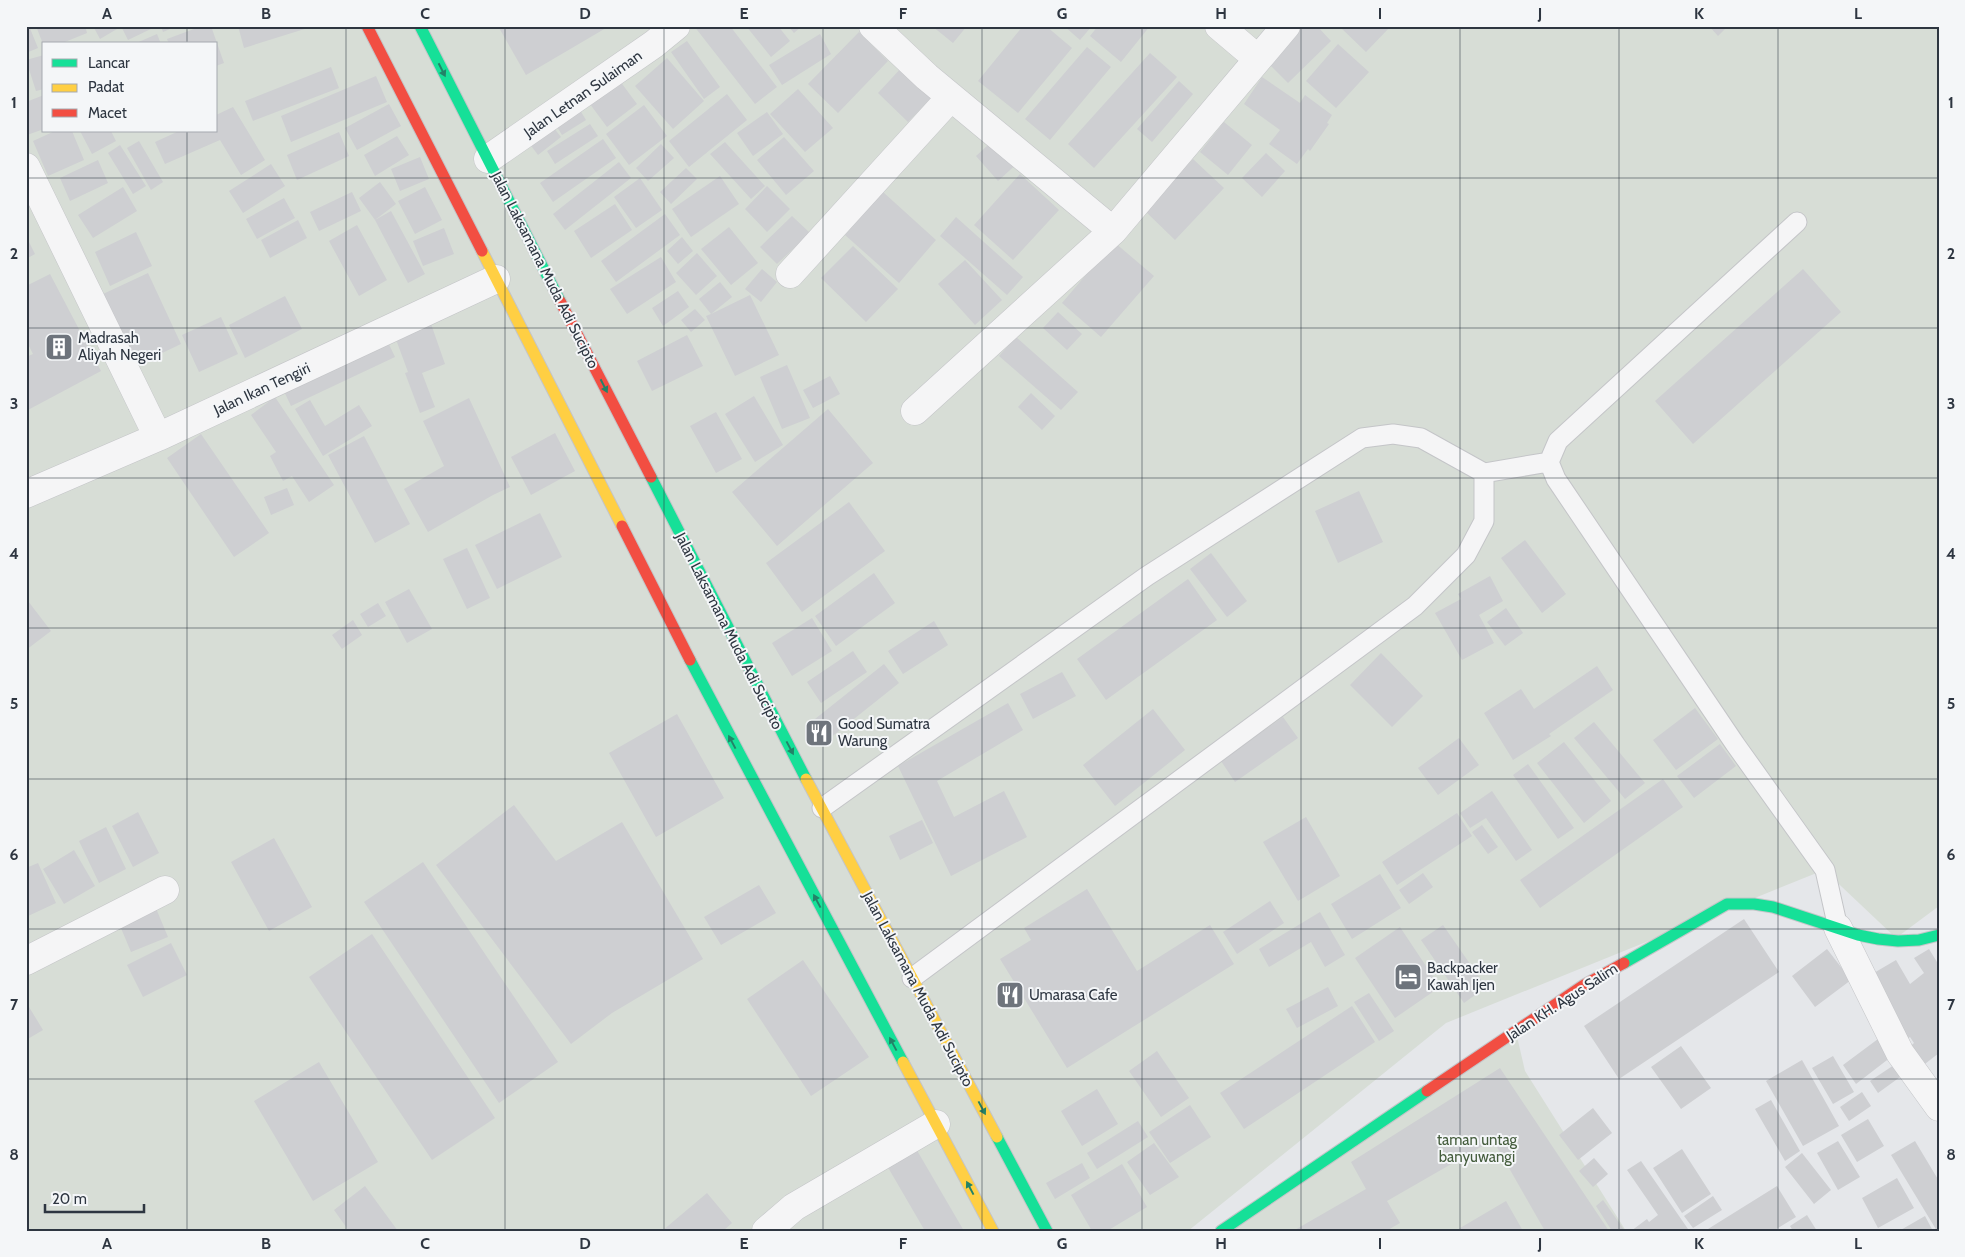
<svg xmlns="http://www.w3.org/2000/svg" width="1965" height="1257" font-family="Cabin,sans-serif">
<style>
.green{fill:#d7ddd6;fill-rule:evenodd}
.building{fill:#cecfd2}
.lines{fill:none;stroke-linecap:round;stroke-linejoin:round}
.lane-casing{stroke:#c4c5c8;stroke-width:21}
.street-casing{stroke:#c4c5c8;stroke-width:29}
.fast-casing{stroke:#c4c5c8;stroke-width:13}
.slow-casing{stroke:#c4c5c8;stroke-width:13}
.jam-casing{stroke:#c4c5c8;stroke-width:13}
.lane{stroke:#f5f5f6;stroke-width:19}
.street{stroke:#f5f5f6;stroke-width:28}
.fast{stroke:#16e098;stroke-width:11}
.slow{stroke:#ffcf43;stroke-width:11}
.jam{stroke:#f24e42;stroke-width:11}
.oneway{fill:#238268}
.grid{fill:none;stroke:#2e3641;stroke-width:1;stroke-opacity:0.55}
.labels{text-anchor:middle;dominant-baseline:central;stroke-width:4;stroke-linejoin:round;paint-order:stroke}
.street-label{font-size:15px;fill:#2e3641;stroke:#f4f6f8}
.poi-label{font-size:15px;fill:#2e3641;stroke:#f4f6f8;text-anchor:start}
.park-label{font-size:15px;fill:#445c3c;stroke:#f4f6f8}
.neatline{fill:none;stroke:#2e3641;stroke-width:2}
.grid-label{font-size:16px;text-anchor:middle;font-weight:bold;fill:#2e3641}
</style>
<rect width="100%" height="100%" fill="#e5e7ea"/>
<path class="green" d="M26 26H1939V906L1896 938 1824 870 1446 1023 1188 1231H26ZM44 44H216V131H44Z
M1516 1032 1525 1071 1626 1231H1215Z"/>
<path class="building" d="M26 26H29L38 48 26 53Z
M36 26H85L87 33 60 44H43Z
M93 26H116L117 29 100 39Z
M125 26H157L128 40 122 28Z
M161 26H177L163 32Z
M202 26H211L224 63 216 66V44H169L167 39Z
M238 26H311V27L244 48Z
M498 26H604L606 28 526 75Z
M694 26H730L777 87 755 104Z
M746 26H778L790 41 771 57Z
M788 26H802L794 33Z
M932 26H967L953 43Z
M1023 26H1046L1072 48 1018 113 978 81Z
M1064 26H1092L1080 40Z
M1098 26H1150L1121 62 1090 36Z
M1294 26H1317L1331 41 1288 83 1262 57Z
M1339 26H1391L1366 52Z
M1709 26H1728L1718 36Z
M859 32 888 61 838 113 808 84Z
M157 34 161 44H134Z
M820 34 831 54 782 85 769 65Z
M687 41 720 87 704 99 671 52Z
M1338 44 1369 72 1336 108 1306 81Z
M1087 47 1111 67 1050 140 1025 119Z
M1150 53 1177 77 1094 168 1068 144Z
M44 55V89L36 91 26 60Z
M667 58 704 101 673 129 635 86Z
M903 66 933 96 908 122 878 93Z
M331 67 339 88 253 121 245 101Z
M614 73 637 104 607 127 584 96Z
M376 76 387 102 291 142 281 116Z
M1262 77 1300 103 1305 95 1332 115 1327 123 1329 124 1310 151 1308 149 1297 164 1269 144 1280 130 1244 104Z
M1179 81 1193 94 1152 142 1137 129Z
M798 89 833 128 805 152 770 114Z
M727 94 747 120 689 167 669 141Z
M44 95V129L27 135 26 102Z
M575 102 586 120 562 135 551 117Z
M389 104 401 126 357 150 345 128Z
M644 105 667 136 629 165 606 134Z
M233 107 265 160 241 175 220 140 165 164 155 142 179 131H216V115Z
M767 112 783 134 753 156 737 133Z
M549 122 561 137 538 155 526 139Z
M1224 122 1252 145 1228 175 1200 152Z
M590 124 598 136 555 164 547 151Z
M55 131H72L84 160 48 176 33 141Z
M80 131H111L116 141 92 154Z
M339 132 349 156 297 180 287 155Z
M397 136 409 155 375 176 364 155Z
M998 136 1020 161 998 181 976 156Z
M784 137 814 171 786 195 757 160Z
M603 139 616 158 553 202 540 183Z
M139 141 163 182 151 190 127 148Z
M725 142 765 186 751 199 710 154Z
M661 144 674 158 648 181 636 168Z
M120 145 146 186 133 194 108 153Z
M1266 153 1285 171 1262 197 1242 178Z
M420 157 429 179 400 191 391 169Z
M1193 159 1224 188 1175 240 1144 210Z
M98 160 108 183 70 201 60 178Z
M619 162 631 178 565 230 553 214Z
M271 164 285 186 243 213 229 191Z
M686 168 697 179 671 204 660 192Z
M1020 174 1059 210 1013 260 974 225Z
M720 176 739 204 691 237 672 209Z
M640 178 662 210 636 228 614 197Z
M380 182 396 204 375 220 391 211 425 274 408 283 375 220 359 198Z
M767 186 790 209 767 232 745 209Z
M123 187 137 211 93 238 78 215Z
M425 187 442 220 415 234 398 201Z
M352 192 361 211 319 231 310 212Z
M883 192 936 240 899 283 845 235Z
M284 198 295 218 257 239 246 219Z
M615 204 632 230 591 258 574 231Z
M665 214 680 235 616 282 601 261Z
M792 216 810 233 777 264 760 247Z
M956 217 1023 277 1007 295 940 236Z
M298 220 307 238 270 258 261 240Z
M357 225 387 280 359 296 329 241Z
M729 227 758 263 731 285 701 249Z
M444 228 454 254 423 266 413 241Z
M136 232 152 266 110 286 95 252Z
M26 236 35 254 26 259Z
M682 237 693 251 678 264 667 251Z
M1114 242 1154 276 1101 337 1062 303Z
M853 246 898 289 866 322 821 278Z
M697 253 717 276 696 295 676 273Z
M661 257 676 282 627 314 610 289Z
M965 260 1002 300 975 325 938 284Z
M762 269 777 282 761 302 745 289Z
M1803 269 1841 312 1693 444 1655 401Z
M148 273 181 344 137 365 103 294Z
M50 274 101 371 26 411V357L33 354 26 340V286Z
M720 282 732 297 711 314 750 295 779 355 735 376 706 316 711 314 699 299Z
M678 291 689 307 663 326 652 308Z
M285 296 302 329 245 358 229 325Z
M695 309 705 320 691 332 681 320Z
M1058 312 1082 334 1067 350 1043 328Z
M221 317 238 354 199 372 182 335Z
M430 321 445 364 422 373 435 407 420 413 405 373 408 372 394 334Z
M687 335 703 366 652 391 637 361Z
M385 336 395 357 291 406 281 385Z
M1016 337 1078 392 1061 410 999 356Z
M787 365 810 418 782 429 760 377Z
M830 376 840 394 813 408 803 390Z
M1031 393 1055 416 1042 430 1018 407Z
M754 396 783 445 755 462 725 414Z
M275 397 334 485 309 502 292 476 283 481 270 456 276 452 251 415Z
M469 398 510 487 493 495 428 532 404 489 444 466 423 421Z
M310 400 325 426 359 405 372 426 323 456 295 409Z
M828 409 873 463 777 546 732 492Z
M716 412 742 459 716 473 690 426Z
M555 433 575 471 531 495 511 457Z
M201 434 269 533 234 557 167 458Z
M364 436 410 524 375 543 328 455Z
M287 488 294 505 271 515 264 497Z
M1359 491 1383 542 1338 563 1315 511Z
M849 502 885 551 802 612 766 563Z
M540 513 562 557 497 589 475 545Z
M1525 540 1566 594 1542 613 1501 558Z
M467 548 490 598 467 609 443 559Z
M1211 553 1247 601 1227 617 1190 569Z
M874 573 895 603 836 646 815 616Z
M1490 576 1503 601 1479 615 1494 643 1462 660 1435 613 1461 599 1458 594Z
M1188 579 1217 620 1106 700 1077 659Z
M409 589 432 629 407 643 385 602Z
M28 601 51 631 26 650V602Z
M378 603 386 616 368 627 360 614Z
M1506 608 1523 633 1505 646 1487 622Z
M812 618 832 651 792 676 772 643Z
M353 620 362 635 342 649 332 635Z
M934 621 948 645 903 674 888 651Z
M853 651 867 672 821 703 807 682Z
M1381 653 1423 696 1392 727 1350 685Z
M884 664 899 683 825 742 810 723Z
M1597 666 1613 690 1549 734 1551 736 1513 760 1484 713 1521 689 1534 709Z
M1062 672 1076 696 1033 719 1020 694Z
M1008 703 1023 730 937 781 954 817 1004 791 1027 837 951 876 898 766Z
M1695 708 1718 739 1676 770 1653 740Z
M1153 709 1185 750 1115 806 1083 765Z
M677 714 724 798 656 837 609 753Z
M1283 717 1298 738 1235 782 1221 761Z
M1594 722 1645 783 1625 799 1574 738Z
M1459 738 1479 765 1438 795 1418 768Z
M1564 742 1611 801 1584 823 1537 763Z
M1720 744 1736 766 1694 798 1677 776Z
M1528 764 1574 828 1558 839 1513 775Z
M1663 779 1683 807 1540 908 1520 880Z
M1492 791 1532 850 1516 861 1486 818 1470 828 1460 813Z
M514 805 556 861 622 822 703 959 612 1013 571 1044 436 865Z
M138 812 159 853 133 867 112 826Z
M1457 813 1472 836 1397 885 1382 862Z
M1306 817 1340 876 1298 901 1263 842Z
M922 820 933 843 900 860 889 836Z
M1482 825 1498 847 1488 854 1472 832Z
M106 827 126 869 99 883 79 841Z
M274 838 312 907 269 931 231 862Z
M74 850 95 886 64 904 43 869Z
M423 862 558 1062 499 1103 364 902Z
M38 863 56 903 26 917V868Z
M1423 873 1433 887 1409 904 1399 890Z
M1380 874 1401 908 1352 939 1331 904Z
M759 885 776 913 721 945 704 917Z
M1087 889 1137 971 1210 925 1234 964 1067 1068 1000 959 1031 940 1024 928Z
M1270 901 1284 923 1237 954 1223 932Z
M155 906 168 937 131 952 118 921Z
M1320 912 1345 955 1325 967 1311 942 1269 967 1259 949Z
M1744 919 1779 972 1619 1079 1584 1026Z
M1443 925 1486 987 1464 1003 1421 940Z
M1400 927 1440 987 1395 1018 1355 958Z
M372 934 495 1118 432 1160 309 977Z
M171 943 187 975 143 997 127 965Z
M1827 949 1851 980 1815 1007 1792 976Z
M1929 949 1937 962 1939 960V1053L1921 1067 1907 1049 1914 1043 1910 1037 1904 1041 1867 977 1896 960 1910 984 1924 973 1914 958Z
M803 960 869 1057 811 1096 747 999Z
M1328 987 1338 1006 1297 1028 1286 1009Z
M1369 993 1394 1031 1379 1041 1354 1002Z
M26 1002 43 1030 26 1040Z
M1352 1006 1375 1042 1244 1129 1220 1093Z
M1878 1039 1891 1057 1856 1084 1843 1065Z
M1681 1046 1711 1088 1681 1109 1651 1067Z
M1157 1051 1189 1098 1161 1117 1129 1071Z
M1833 1056 1854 1092 1833 1104 1812 1068Z
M1802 1060 1839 1126 1803 1146 1766 1081Z
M1900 1061 1907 1072 1878 1093 1870 1081Z
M319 1062 378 1162 313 1201 254 1101Z
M1500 1068 1609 1231H1545L1493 1140 1387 1201 1400 1223 1386 1231H1293L1366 1189 1351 1162Z
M1097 1089 1118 1124 1082 1146 1061 1111Z
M1862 1092 1871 1106 1849 1121 1840 1107Z
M1771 1100 1800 1151 1785 1161 1755 1109Z
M1190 1105 1211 1137 1170 1163 1149 1132Z
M1593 1108 1612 1133 1578 1160 1559 1135Z
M1868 1119 1884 1146 1857 1162 1841 1135Z
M1138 1121 1148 1137 1097 1169 1087 1153Z
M1838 1141 1860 1177 1838 1190 1817 1153Z
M1915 1141 1939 1181V1230L1937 1231 1891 1155Z
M1154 1143 1179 1177 1150 1195 1127 1162Z
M915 1147 964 1231H925L886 1164Z
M1682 1149 1711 1194 1682 1213 1653 1168Z
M1802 1153 1831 1190 1814 1204 1785 1167Z
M1594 1158 1608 1174 1593 1187 1579 1171Z
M1641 1161 1688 1229 1685 1231H1631L1647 1219 1649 1222 1658 1215 1627 1170Z
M1082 1163 1090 1178 1055 1199 1046 1183Z
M1122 1164 1147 1207 1107 1231H1092L1071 1195Z
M1897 1178 1914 1208 1878 1228 1862 1198Z
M365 1186 398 1231H349L334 1210Z
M1777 1186 1796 1217 1773 1231H1709L1708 1229Z
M707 1193 732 1223 723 1231H662Z
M1713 1196 1722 1210 1693 1228 1684 1216Z
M1603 1200 1625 1231H1612L1596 1206Z
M1506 1201 1523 1231H1455Z
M1807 1215 1817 1231H1793L1790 1226Z
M1925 1216 1933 1231H1899Z"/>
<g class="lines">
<defs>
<path id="lane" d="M1797 222 1558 441 1549 462 1556 479 1735 744 1825 870 1838 928
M1484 473 1549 462
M822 808 1147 576 1362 438 1393 434 1421 438 1484 473V521L1466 555 1415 606 912 978"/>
<path id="street" d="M873 26 927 77 1113 231 1286 26
M1219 26 1258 59
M488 159 654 44 676 26
M26 167 158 437
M790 274 951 97
M915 411 1113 231
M26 494 158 437 496 279
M1838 928 1900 1053 1939 1107
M26 961 165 890
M766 1231 794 1207 936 1124"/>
<path id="fast" d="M420 26 560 301
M651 477 806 779
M690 660 903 1062
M1624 963 1727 904H1754L1773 907 1858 935 1878 939 1898 941 1919 940 1939 935
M997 1137 1047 1231
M1221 1231 1427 1091"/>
<path id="slow" d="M482 251 622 526
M806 779 997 1137
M903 1062 993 1231"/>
<path id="jam" d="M367 26 482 251
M560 301 651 477
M622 526 690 660
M1427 1091 1584 985 1624 963"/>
</defs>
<use href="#lane" class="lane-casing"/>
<use href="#street" class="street-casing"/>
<use href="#fast" class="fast-casing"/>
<use href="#slow" class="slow-casing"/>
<use href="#jam" class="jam-casing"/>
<use href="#lane" class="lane"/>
<use href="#street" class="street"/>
<use href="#fast" class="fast"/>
<use href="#slow" class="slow"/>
<use href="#jam" class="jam"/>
</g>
<defs><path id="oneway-solid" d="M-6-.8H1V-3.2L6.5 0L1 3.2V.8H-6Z" transform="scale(1.25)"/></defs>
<g class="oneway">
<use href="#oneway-solid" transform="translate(442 70) rotate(63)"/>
<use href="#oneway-solid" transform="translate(604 386) rotate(63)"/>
<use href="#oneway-solid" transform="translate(732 742) rotate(-118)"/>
<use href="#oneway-solid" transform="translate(790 748) rotate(62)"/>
<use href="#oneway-solid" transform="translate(817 901) rotate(-118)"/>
<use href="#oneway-solid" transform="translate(893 1044) rotate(-118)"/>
<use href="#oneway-solid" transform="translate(982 1108) rotate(62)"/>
<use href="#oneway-solid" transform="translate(970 1188) rotate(-118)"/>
</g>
<path class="grid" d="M187 26V44M346 26V1231M505 26V1231M664 26V1231M823 26V1231M982 26V1231M1142 26V1231M1301 26V1231M1460 26V1231M1619 26V1231M1778 26V1231M187 131V1231M26 178H1939M26 328H1939M26 478H1939M26 628H1939M26 779H1939M26 929H1939M26 1079H1939"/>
<defs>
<symbol id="building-square" viewBox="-11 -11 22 22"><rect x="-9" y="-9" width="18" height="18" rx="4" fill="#6e747c" stroke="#f4f6f8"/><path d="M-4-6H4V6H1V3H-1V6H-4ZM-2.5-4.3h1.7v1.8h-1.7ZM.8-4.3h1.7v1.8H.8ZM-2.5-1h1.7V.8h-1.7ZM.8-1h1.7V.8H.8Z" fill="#fff"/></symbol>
<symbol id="restaurant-square" viewBox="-11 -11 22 22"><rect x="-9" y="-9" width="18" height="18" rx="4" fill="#6e747c" stroke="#f4f6f8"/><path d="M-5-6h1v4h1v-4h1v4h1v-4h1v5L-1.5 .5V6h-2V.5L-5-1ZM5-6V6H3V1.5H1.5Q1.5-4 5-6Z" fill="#fff"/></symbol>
<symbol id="hotel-square" viewBox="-11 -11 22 22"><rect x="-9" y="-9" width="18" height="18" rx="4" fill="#6e747c" stroke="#f4f6f8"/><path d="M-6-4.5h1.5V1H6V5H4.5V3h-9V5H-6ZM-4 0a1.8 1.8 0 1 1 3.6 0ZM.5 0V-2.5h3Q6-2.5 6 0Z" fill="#fff"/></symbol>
</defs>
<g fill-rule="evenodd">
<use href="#building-square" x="43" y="331" width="32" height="32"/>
<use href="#restaurant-square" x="803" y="717" width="32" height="32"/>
<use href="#hotel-square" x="1392" y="961" width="32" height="32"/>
<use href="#restaurant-square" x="994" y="979" width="32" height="32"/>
</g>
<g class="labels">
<g class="street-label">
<text transform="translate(583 94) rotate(-35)">Jalan Letnan Sulaiman</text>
<text transform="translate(545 270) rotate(63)">Jalan Laksamana Muda Adi Sucipto</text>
<text transform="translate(262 389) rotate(-25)">Jalan Ikan Tengiri</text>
<text transform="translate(729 631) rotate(63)">Jalan Laksamana Muda Adi Sucipto</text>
<text transform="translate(918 989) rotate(62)">Jalan Laksamana Muda Adi Sucipto</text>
<text transform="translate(1562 1002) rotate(-33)">Jalan KH. Agus Salim</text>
</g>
<g class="poi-label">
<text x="78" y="338">Madrasah<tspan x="78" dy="17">Aliyah Negeri</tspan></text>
<text x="838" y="724">Good Sumatra<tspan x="838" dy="17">Warung</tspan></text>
<text x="1427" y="968">Backpacker<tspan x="1427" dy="17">Kawah Ijen</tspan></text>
<text x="1029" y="995">Umarasa Cafe</text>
</g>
<g class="park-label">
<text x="1477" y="1140">taman untag<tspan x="1477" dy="17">banyuwangi</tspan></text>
</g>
</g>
<rect width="1965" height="1257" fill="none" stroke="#f4f6f8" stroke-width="55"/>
<rect x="42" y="42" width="175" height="90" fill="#f4f6f8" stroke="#a5a9af"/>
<rect x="52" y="59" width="25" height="8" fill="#16e098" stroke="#a5a9af"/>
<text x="88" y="68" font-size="15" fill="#2e3641">Lancar</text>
<rect x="52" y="84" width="25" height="8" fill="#ffcf43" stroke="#a5a9af"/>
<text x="88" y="92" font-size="15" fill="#2e3641">Padat</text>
<rect x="52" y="109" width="25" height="8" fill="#f24e42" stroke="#a5a9af"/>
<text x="88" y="118" font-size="15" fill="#2e3641">Macet</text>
<path d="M45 1204v8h99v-8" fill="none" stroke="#2e3641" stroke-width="2.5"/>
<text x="52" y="1204" font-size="15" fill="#2e3641" stroke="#f4f6f8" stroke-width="4" paint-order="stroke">20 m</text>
<rect x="28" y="28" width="1910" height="1202" class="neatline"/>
<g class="grid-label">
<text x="107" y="19">A</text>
<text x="266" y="19">B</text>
<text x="425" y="19">C</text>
<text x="585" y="19">D</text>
<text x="744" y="19">E</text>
<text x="903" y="19">F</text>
<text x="1062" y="19">G</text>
<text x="1221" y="19">H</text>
<text x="1380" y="19">I</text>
<text x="1540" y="19">J</text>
<text x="1699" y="19">K</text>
<text x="1858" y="19">L</text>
<text x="14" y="108">1</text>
<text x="1951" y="108">1</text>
<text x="14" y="259">2</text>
<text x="1951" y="259">2</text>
<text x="14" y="409">3</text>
<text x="1951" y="409">3</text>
<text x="14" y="559">4</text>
<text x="1951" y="559">4</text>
<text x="14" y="709">5</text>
<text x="1951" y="709">5</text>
<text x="14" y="860">6</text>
<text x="1951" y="860">6</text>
<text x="14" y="1010">7</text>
<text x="1951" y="1010">7</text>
<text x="14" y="1160">8</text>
<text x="1951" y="1160">8</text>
<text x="107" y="1249">A</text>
<text x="266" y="1249">B</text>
<text x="425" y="1249">C</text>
<text x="585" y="1249">D</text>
<text x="744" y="1249">E</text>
<text x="903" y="1249">F</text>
<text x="1062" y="1249">G</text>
<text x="1221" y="1249">H</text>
<text x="1380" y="1249">I</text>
<text x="1540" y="1249">J</text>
<text x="1699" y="1249">K</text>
<text x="1858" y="1249">L</text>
</g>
</svg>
